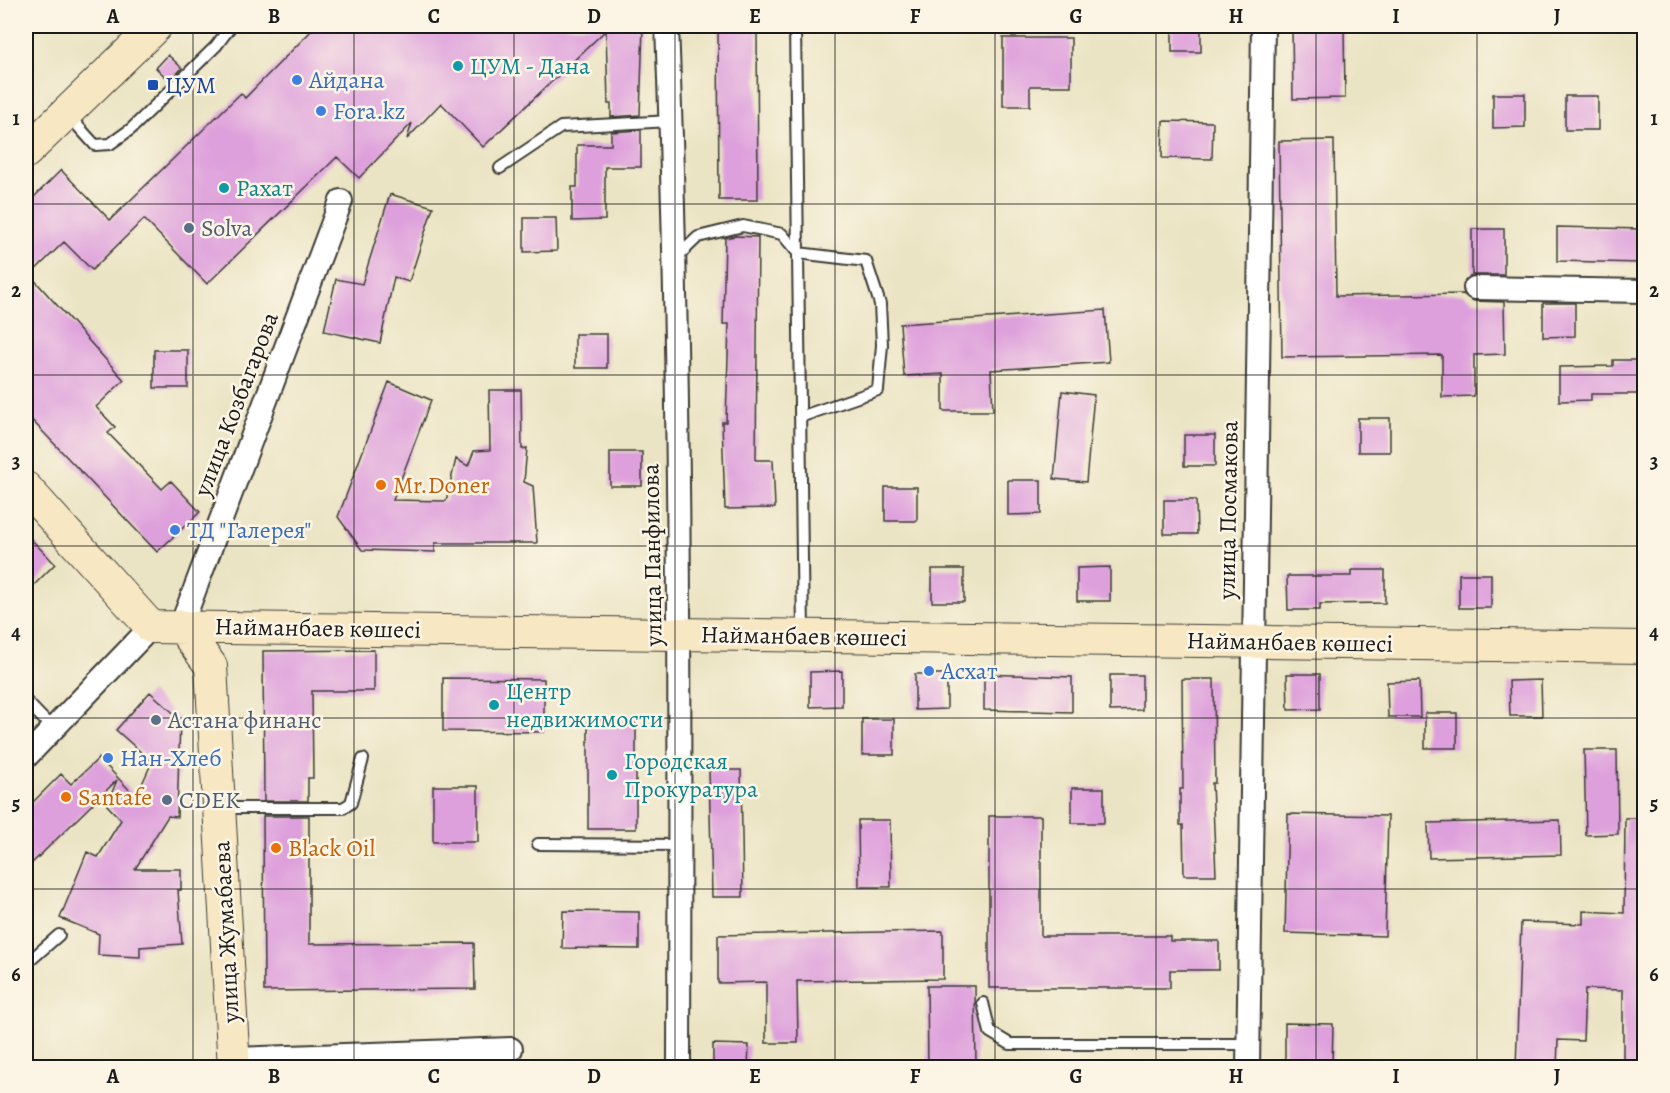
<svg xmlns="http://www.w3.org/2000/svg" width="1670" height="1093" font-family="Alegreya,serif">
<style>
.building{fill:#dea0dc}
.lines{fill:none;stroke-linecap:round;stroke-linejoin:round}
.lane-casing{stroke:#3b3a35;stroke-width:14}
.street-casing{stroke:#3b3a35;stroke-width:26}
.secondary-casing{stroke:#3b3a35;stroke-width:34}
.lane{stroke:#fff;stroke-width:10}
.street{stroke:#fff;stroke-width:22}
.secondary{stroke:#f7e8c3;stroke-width:32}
.grid{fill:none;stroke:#1c1c1c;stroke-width:1.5;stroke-opacity:0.55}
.culture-dot{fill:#0f9aa8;stroke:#fcf5e5;stroke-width:2}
.shop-dot{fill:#3f7fe0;stroke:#fcf5e5;stroke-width:2}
.transit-dot{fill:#1a4fb4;stroke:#fcf5e5;stroke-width:2}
.service-dot{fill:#5c6f8a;stroke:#fcf5e5;stroke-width:2}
.food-dot{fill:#e8710a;stroke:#fcf5e5;stroke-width:2}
.labels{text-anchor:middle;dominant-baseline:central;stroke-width:5;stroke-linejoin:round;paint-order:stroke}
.culture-label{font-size:24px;fill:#0d838f;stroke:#fcf5e5;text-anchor:start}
.shop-label{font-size:24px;fill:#366cbe;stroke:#fcf5e5;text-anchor:start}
.transit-label{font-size:24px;fill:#164399;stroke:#fcf5e5;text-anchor:start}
.service-label{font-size:24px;fill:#4e5e75;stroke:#fcf5e5;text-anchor:start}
.street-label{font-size:24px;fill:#1c1c1c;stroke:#fcf5e5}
.food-label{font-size:24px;fill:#c56008;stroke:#fcf5e5;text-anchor:start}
.neatline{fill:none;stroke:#1c1c1c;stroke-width:2}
.grid-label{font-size:20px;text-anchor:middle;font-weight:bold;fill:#1c1c1c}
</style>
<rect width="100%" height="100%" fill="#fcf5e5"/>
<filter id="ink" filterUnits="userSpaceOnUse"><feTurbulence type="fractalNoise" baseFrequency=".0167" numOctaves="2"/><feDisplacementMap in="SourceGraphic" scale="12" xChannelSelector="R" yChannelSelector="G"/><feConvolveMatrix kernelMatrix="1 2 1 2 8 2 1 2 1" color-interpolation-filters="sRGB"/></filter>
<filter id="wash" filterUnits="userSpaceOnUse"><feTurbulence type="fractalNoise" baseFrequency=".008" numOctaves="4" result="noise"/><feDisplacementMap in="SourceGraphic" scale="24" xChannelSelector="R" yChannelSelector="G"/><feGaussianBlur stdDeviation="1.35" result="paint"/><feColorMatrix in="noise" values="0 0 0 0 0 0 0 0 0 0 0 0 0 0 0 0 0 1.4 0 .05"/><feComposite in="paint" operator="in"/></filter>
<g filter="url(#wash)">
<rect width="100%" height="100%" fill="#ebe4c4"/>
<g id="blocks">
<path class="building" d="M316 26H643L640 115 611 117V104H608L606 30 483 147 441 103 407 139 412 123 359 178 337 157 207 284 144 219 92 270 64 242 30 275 124 380 96 407 115 427 108 433 162 489 171 481 200 512 157 552 26 414V205L61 170 110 220 241 93 245 98Z
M718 26H757L758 200H719Z
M1172 26H1201V52H1172Z
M1292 26H1344L1345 98 1293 99Z
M1003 38H1071V86H1030V106H1003Z
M168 55 182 68 170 81 156 68Z
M1493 94H1525V127L1493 128Z
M1565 96H1598V130H1565Z
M1163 121 1213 122 1212 159 1162 158Z
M641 130V167H605V220L572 221V187H577V145H611V132Z
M1334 140 1336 296 1463 294 1474 301 1504 302 1505 354 1474 355V396L1442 397V355L1282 357 1279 141Z
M390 194 433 207 409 282 394 277 380 343 324 331 336 279 362 284Z
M524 218H556L557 251 524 252Z
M1557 227 1642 229V263L1557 261Z
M1472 229H1504V275H1472Z
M735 236 758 237 756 460H773L775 508 725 509 722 422H726L729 324H723L725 238Z
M1543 303H1575V336L1543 337Z
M1105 310 1109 362 991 370 993 411H943V374L904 376 900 324Z
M575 334H607V368H575Z
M154 350H188V388H154Z
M1613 360H1644V394H1591V400L1559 401V367L1613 366Z
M389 382 431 400 393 500 446 501 456 459 468 466 474 451 490 450 489 390H521L522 449 527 448 524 482 533 486 537 543H435V552L362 550 338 517Z
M1062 391 1094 395 1086 482 1054 479Z
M1358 418H1390V452H1358Z
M1184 435H1215V466H1184Z
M610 452H642V486H610Z
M1008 480H1041V514L1008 515Z
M885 487H917V521H885Z
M1164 500H1196L1197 534H1164Z
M26 534 55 564 26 593Z
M1110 567V601H1077V568Z
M932 569H964V602H932Z
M1352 570H1385V603L1320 604V610H1288L1287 576H1352Z
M1459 574H1491V608H1459Z
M374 650V691H312L313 778H308V801H264L263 651Z
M842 671V706L810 707V672Z
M915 674H947V709L915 710Z
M984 674 1072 677V712L984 710Z
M1287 674H1320V709L1288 710Z
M1110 675H1142V710L1110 711Z
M443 678 544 679V732L443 731Z
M1182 679H1214L1215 783H1212L1216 875H1184L1183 825H1180V789H1183Z
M1541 680 1542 716H1510L1509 681Z
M1419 681 1420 717H1388L1387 682Z
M150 692 180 719 177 817 168 816 135 869H181V890H178L182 944 140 947V957L98 955 99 934 60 918 87 852 98 857 121 820 107 805 117 780 26 869V809L61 774 71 784 99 758 136 797 152 762 116 730Z
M1425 713H1457V748H1425Z
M862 719H894V755H862Z
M588 720H636V829H588Z
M1584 750H1617L1618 834 1586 835Z
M709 770H741L743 897H712Z
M433 786H478V842H433Z
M1072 788H1104V823H1072Z
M1288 814 1388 816 1385 936 1285 933Z
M263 816H309V944L474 943 475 989 264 991Z
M989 816H1041V936H1170V941H1219V970H1170V988H989Z
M1625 818H1644V1068H1623V990L1585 989 1583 1041 1558 1040 1557 1068H1516L1521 922 1583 924V911L1624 913Z
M858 820H890L891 887H859Z
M1560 820 1561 855 1429 858 1428 823Z
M563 911 639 912V949L562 948Z
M943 931V979L797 981 798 1043H766V982L718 983V935Z
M927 986H975L976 1068H928Z
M1285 1023 1333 1024 1332 1068H1285Z
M713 1044 749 1045 748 1068H713Z"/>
</g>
</g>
<g filter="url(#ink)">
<use href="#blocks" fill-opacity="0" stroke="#3b3a35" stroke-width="1.5"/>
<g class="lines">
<defs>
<path id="lane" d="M795 26 803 634
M68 115 95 145 110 144 131 129 216 46 231 26
M500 168 561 127 671 121
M676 258 698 237 743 226 782 234 798 253 866 261 880 304 882 345 878 390 800 417
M26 701 53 729
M223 808H343L351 803 363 759
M538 844 680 845
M26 964 59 935
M983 1003 990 1032 1010 1044H1248"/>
<path id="street" d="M667 26C681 373 680 720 679 1068
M1475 288 1644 291
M181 626 341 201
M26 757 151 627
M233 1059 511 1049
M1248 1068 1263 26"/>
<path id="secondary" d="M26 152 156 26
M26 488 151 627 1644 647
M181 626 211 666 234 1068"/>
</defs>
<use href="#lane" class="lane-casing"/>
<use href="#street" class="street-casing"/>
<use href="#secondary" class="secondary-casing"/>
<use href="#lane" class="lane"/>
<use href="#street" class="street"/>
<use href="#secondary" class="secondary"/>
</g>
</g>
<path class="grid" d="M193 26V1068M354 26V1068M514 26V1068M675 26V1068M835 26V1068M995 26V1068M1156 26V1068M1316 26V1068M1477 26V1068M26 204H1644M26 375H1644M26 546H1644M26 718H1644M26 889H1644"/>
<g class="culture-dot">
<circle cx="458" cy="66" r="6"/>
<circle cx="224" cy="188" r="6"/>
<circle cx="494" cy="705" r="6"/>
<circle cx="612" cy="775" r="6"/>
</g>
<g class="shop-dot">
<circle cx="297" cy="80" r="6"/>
<circle cx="321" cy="111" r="6"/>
<circle cx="175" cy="530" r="6"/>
<circle cx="929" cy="671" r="6"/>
<circle cx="108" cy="758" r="6"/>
</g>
<rect class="transit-dot" x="147" y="79" width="12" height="12" rx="3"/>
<g class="service-dot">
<circle cx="189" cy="228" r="6"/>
<circle cx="156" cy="720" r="6"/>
<circle cx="167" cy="800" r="6"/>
</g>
<g class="food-dot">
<circle cx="381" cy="485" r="6"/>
<circle cx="66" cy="797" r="6"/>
<circle cx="276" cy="848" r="6"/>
</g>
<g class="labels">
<g class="culture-label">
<text x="470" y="66">ЦУМ - Дана</text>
<text x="236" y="188">Рахат</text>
<text x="506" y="691">Центр<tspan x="506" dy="28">недвижимости</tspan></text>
<text x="624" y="761">Городская<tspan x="624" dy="28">Прокуратура</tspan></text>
</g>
<g class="shop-label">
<text x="309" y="80">Айдана</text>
<text x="333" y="111">Fora.kz</text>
<text x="187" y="530">ТД "Галерея"</text>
<text x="941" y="671">Асхат</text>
<text x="120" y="758">Нан-Хлеб</text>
</g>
<g class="transit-label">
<text x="165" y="85">ЦУМ</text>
</g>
<g class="service-label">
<text x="201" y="228">Solva</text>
<text x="168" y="720">Астана финанс</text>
<text x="179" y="800">CDEK</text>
</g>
<g class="street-label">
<text transform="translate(236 404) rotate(-69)">улица Козбагарова</text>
<text transform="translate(1228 510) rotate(-89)">улица Посмакова</text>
<text transform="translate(652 555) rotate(-91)">улица Панфилова</text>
<text transform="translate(318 628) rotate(1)">Найманбаев көшесі</text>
<text transform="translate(804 636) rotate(1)">Найманбаев көшесі</text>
<text transform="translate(1290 642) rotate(1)">Найманбаев көшесі</text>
<text transform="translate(226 932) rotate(-93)">улица Жумабаева</text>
</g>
<g class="food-label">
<text x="393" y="485">Mr.Doner</text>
<text x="78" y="797">Santafe</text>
<text x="288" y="848">Black Oil</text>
</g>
</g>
<rect width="1670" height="1093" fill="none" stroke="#fcf5e5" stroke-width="66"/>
<rect x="33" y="33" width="1604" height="1027" class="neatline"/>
<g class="grid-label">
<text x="113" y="23">A</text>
<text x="274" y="23">B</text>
<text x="434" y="23">C</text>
<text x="594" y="23">D</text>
<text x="755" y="23">E</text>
<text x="915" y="23">F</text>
<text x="1076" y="23">G</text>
<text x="1236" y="23">H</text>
<text x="1396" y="23">I</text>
<text x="1557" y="23">J</text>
<text x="16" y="125">1</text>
<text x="1654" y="125">1</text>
<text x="16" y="297">2</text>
<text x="1654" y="297">2</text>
<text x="16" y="468">3</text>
<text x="1654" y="468">3</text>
<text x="16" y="639">4</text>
<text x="1654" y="639">4</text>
<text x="16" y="810">5</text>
<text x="1654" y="810">5</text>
<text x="16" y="981">6</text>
<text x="1654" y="981">6</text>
<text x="113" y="1083">A</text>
<text x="274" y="1083">B</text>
<text x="434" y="1083">C</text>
<text x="594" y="1083">D</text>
<text x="755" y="1083">E</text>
<text x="915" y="1083">F</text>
<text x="1076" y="1083">G</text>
<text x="1236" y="1083">H</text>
<text x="1396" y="1083">I</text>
<text x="1557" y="1083">J</text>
</g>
</svg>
